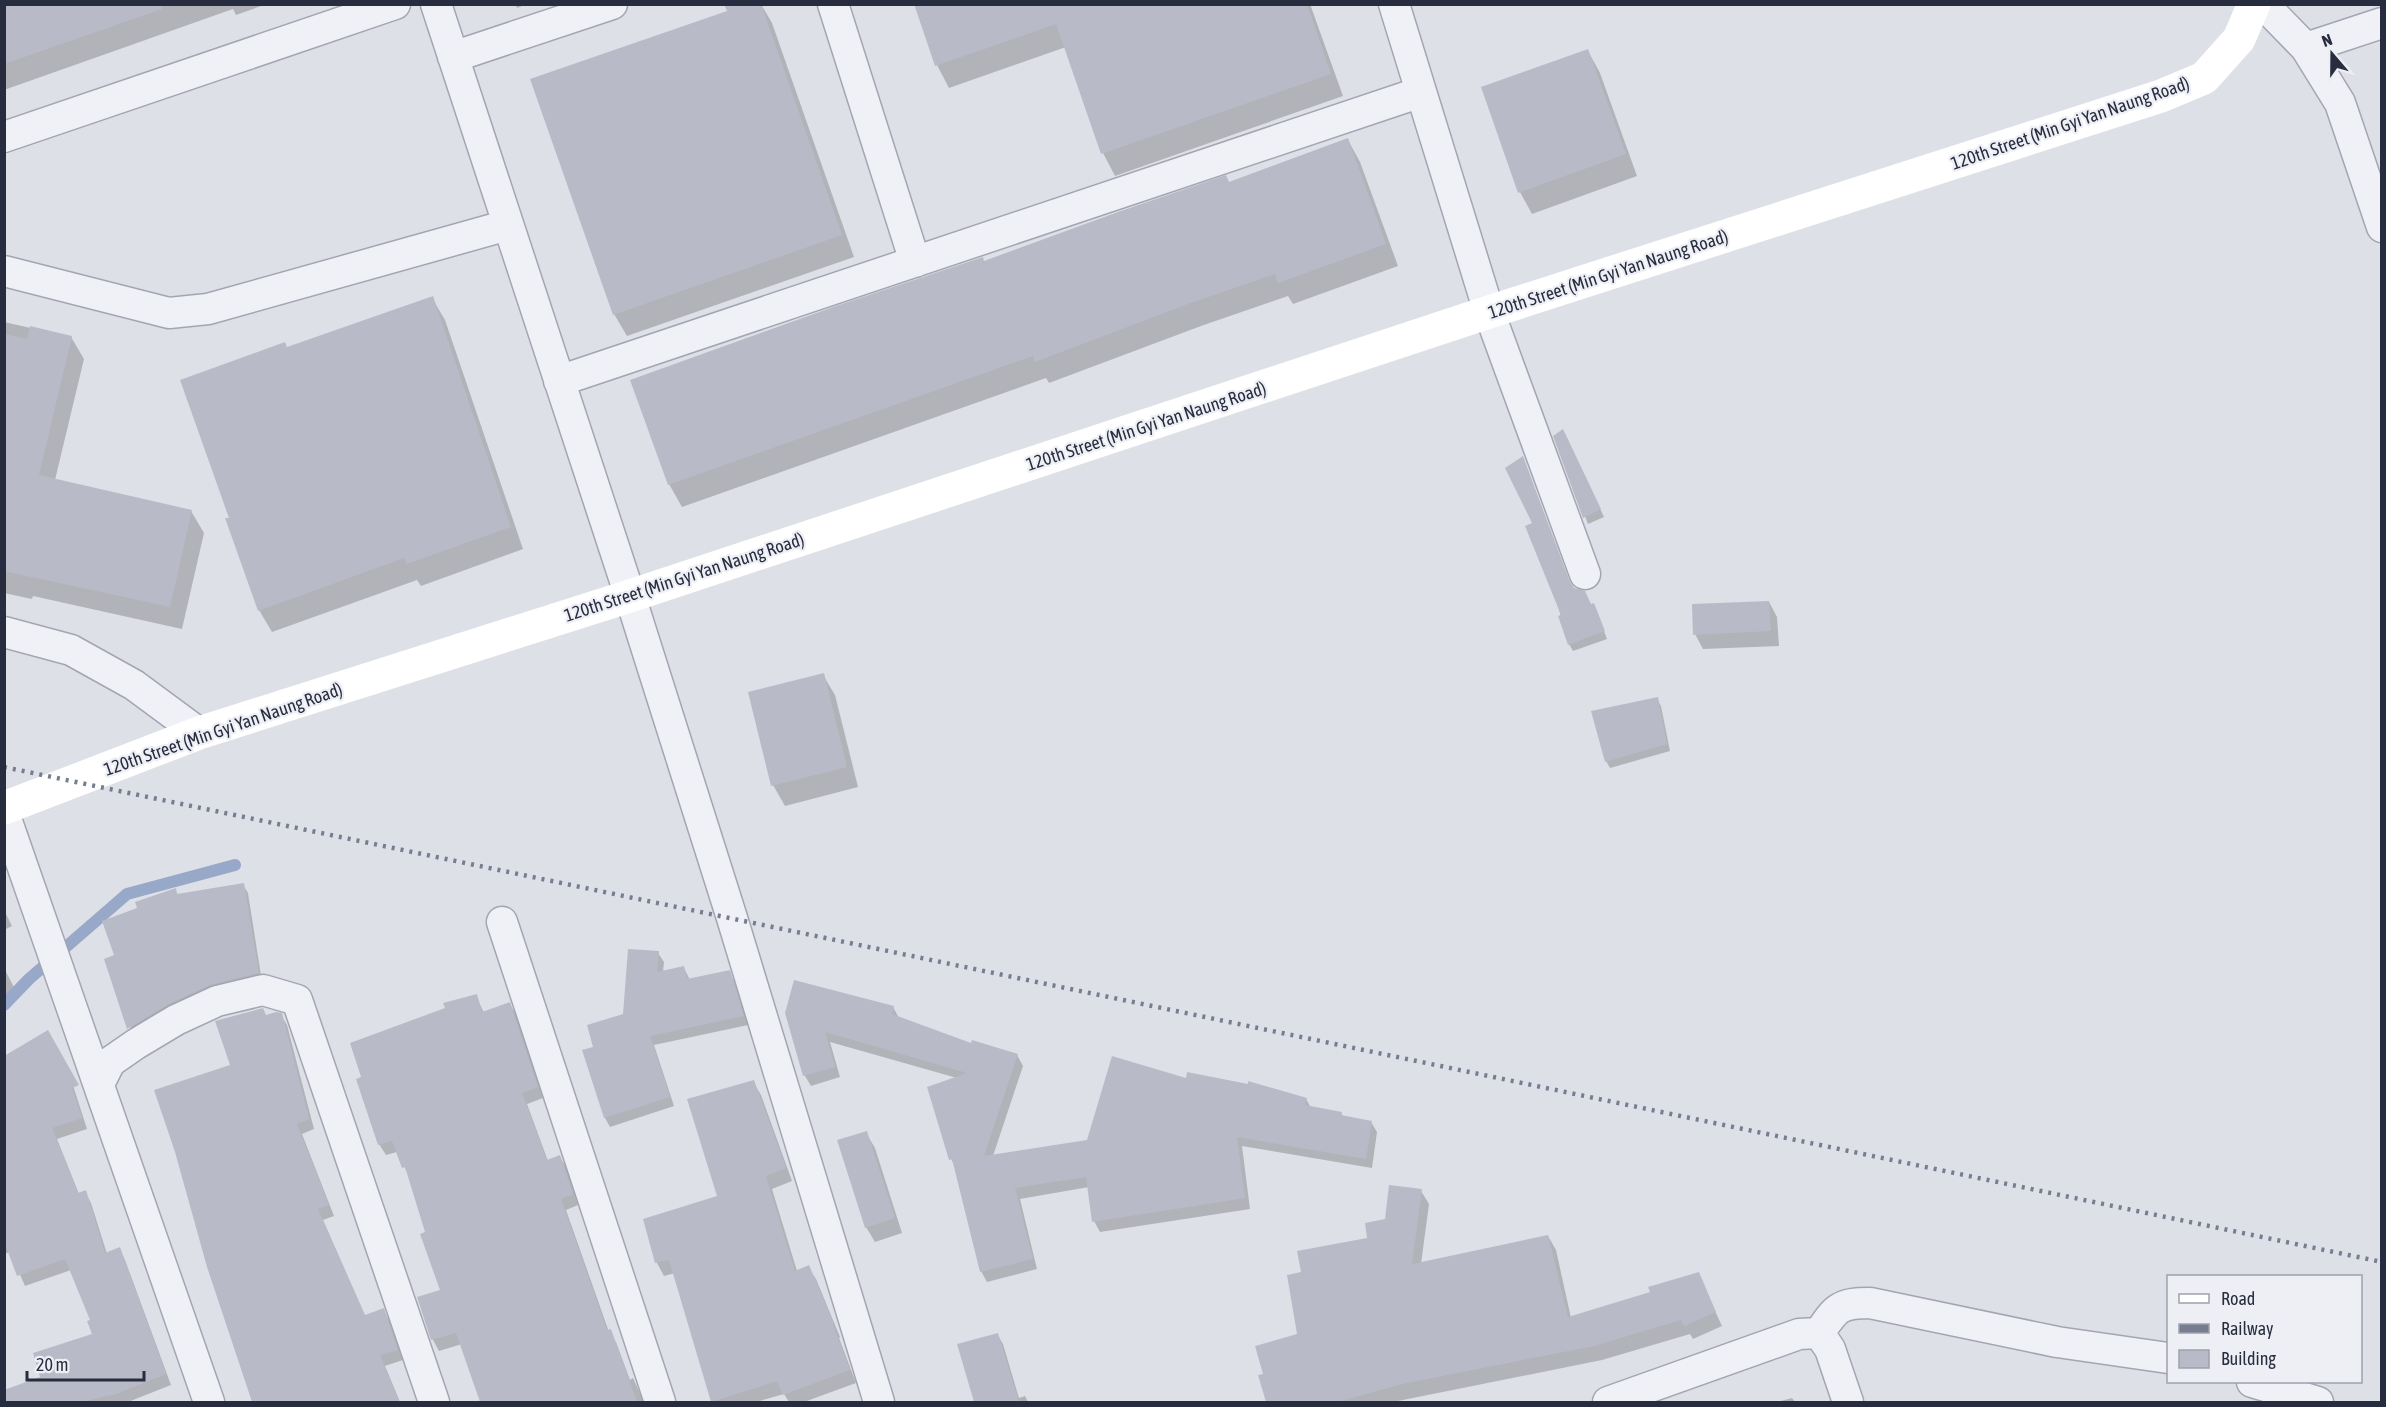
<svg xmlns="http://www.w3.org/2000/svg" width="2386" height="1407" font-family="'Asap Condensed',sans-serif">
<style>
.shadow{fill:#0003}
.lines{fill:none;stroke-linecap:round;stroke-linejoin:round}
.stream{stroke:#98a8c8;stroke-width:12}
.building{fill:#b8bbc7}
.street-casing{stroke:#a3a6b1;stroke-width:33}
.street{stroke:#f0f1f6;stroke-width:30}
.secondary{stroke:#fff;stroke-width:33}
.rail{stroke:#777d91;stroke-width:4.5;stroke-dasharray:3 6;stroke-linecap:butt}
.labels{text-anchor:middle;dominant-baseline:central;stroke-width:4.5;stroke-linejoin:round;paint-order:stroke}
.street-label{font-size:18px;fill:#272c3e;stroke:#edeff5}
</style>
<rect width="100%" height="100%" fill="#dee0e7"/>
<path class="shadow" d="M4 4H267L236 15 233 9 4 90Z
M515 4H527L517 8Z
M761 4 772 23 854 257 627 336 614 314Z
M916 4H1310L1343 96 1115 176 1103 153 1066 47 949 88 937 65Z
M1588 51 1600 73 1637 176 1532 214 1520 192Z
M1348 140 1360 162 1398 266 1293 304 1288 296 1201 326 1049 383 1046 378 682 507 669 484 985 263 1229 183Z
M432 298 445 320 523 549 421 586 417 580 272 632 259 610 232 521 287 349Z
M4 322 71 337 84 359 55 480 191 511 204 533 182 629 33 596 32 599 4 593Z
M1555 437 1567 438 1604 517 1588 524Z
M1523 458 1571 585 1591 606 1594 605 1607 639 1573 651 1569 644 1534 524Z
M1769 602 1777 617 1779 646 1703 649 1695 634Z
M823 675 835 695 858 787 785 806 773 785Z
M1657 699 1661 706 1670 751 1610 768 1606 761Z
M243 885 248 893 262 982 134 1037 106 960 115 956 139 909 175 890 178 895Z
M4 910 12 926 4 930Z
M658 953 664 962 663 972 684 968 690 980 729 972 734 981 748 1025 654 1045 674 1106 610 1127 605 1118 584 1051 594 1047 624 1015Z
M4 968 17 993 4 999Z
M476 996 484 1013 510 1004 516 1015 543 1098 527 1104 548 1161 560 1157 566 1167 578 1205 566 1210 609 1332 616 1342 630 1380 633 1378 644 1402H481L462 1344 439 1351 433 1340 418 1298 442 1291 427 1233 410 1178 397 1152 386 1155 379 1144Z
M893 1007 899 1018 972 1044 1017 1055 1023 1066 993 1156 1089 1141 1187 1080 1306 1099 1311 1108 1341 1113 1343 1117 1371 1122 1377 1132 1372 1168 1242 1146 1250 1209 1100 1232 1094 1221 1089 1187 1020 1199 1037 1269 987 1282 981 1271 956 1168 951 1159 957 1078 830 1042 840 1077 811 1086 805 1076 787 1013Z
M281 1015 287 1025 314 1129 302 1134 334 1216 323 1220 365 1316 383 1310 389 1320 403 1360 385 1366 400 1402H253L209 1266 232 1066 266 1017Z
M70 1076 87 1129 57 1139 79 1194 85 1192 91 1203 107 1254 119 1249 125 1260 171 1385 128 1402H31L25 1384 42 1378 94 1335 92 1321 71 1270 25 1286 10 1252 4 1254V1087Z
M753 1082 761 1095 792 1181 772 1189 797 1271 808 1267 816 1279 840 1337 839 1338 856 1383 804 1402H789L784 1394 756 1402H714L675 1273 664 1276 657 1263 645 1220 719 1197Z
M866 1133 875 1148 902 1233 875 1242 866 1227Z
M1421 1191 1429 1204 1421 1264 1548 1236 1556 1250 1571 1318 1652 1293 1698 1274 1722 1326 1693 1339 1690 1334 1602 1360 1393 1402H1268L1260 1376 1265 1375 1299 1335 1303 1273 1369 1239Z
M997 1334 1003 1344 1019 1398 1025 1396 1028 1402H981L965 1343Z
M1792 1398 1795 1402H1777Z"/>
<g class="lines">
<path class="stream" d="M4 1005 29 979 127 894 235 865"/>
</g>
<path class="building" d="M4 4H161L162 9 4 64Z
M724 4H761L842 235 613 315 530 79 727 11Z
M914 4H1307L1331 74 1101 154 1056 24 935 66Z
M1588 49 1626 154 1518 193 1481 87Z
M1348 138 1386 244 1278 283 1275 274 1188 304 1035 362 1033 356 668 485 630 380 833 307 983 257 984 261 1118 212 1226 175 1229 182Z
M433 296 511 527 407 564 404 558 258 611 225 518H229L180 380 285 342 287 347Z
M30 326 72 336 39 475 192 510 170 607 4 571V334L27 339Z
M1563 429 1601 509 1583 518 1553 436Z
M1523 456 1569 580 1574 588 1585 591 1591 604 1594 603 1605 631 1568 645 1558 616 1561 615 1525 526 1532 523 1505 468Z
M1769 601 1771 631 1693 635 1692 604Z
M824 673 847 767 771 786 748 692Z
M1658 697 1667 744 1605 762 1591 711Z
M244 883 259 973 210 985 169 1004 127 1029 104 959 114 955 102 921 137 908 135 902 176 888 177 894Z
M628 949 659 951 657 972 684 966 687 979 730 970 744 1016 650 1036 670 1097 604 1118 582 1050 593 1047 587 1025 623 1014Z
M794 980 894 1006 892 1014 971 1043 972 1040 1018 1054 984 1156 1087 1140 1112 1056 1186 1078 1187 1072 1248 1084V1081L1307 1098 1305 1105 1342 1112 1341 1115 1372 1121 1366 1159 1237 1137 1245 1198 1092 1222 1086 1177 1015 1188 1033 1259 980 1272 952 1159 949 1160 927 1087 967 1073 825 1032 835 1067 803 1076 785 1013Z
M477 994 482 1012 510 1002 538 1087 522 1093 547 1160 560 1155 573 1194 561 1199 607 1330 611 1329 637 1402H480L456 1333 431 1340 417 1297 440 1290 420 1234 425 1232 405 1167 402 1168 392 1141 378 1145 356 1079 361 1077 350 1043 445 1008 443 1003Z
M263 1008 266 1015 276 1012 282 1013 309 1119 297 1124 329 1205 318 1209 365 1315 384 1308 398 1350 380 1355 399 1402H252L207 1267 175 1152 154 1090 230 1065 215 1021Z
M48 1030 79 1085 72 1088 82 1118 52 1128 78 1193 86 1190 105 1253 120 1247 166 1374 111 1396 110 1395 83 1402H4V1390L40 1377 33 1353 92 1334 87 1321 90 1320 65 1259 17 1276 4 1241V1056Z
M754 1080 786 1168 766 1176 795 1271 809 1265 834 1324 833 1325 850 1370 783 1395 777 1381 711 1402 669 1260 655 1263 643 1219 717 1196 687 1099Z
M867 1131 895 1218 865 1228 837 1140Z
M1389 1185 1422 1189 1412 1264 1548 1235 1568 1317 1650 1292 1648 1287 1699 1272 1716 1312 1684 1326 1681 1320 1594 1346 1402 1384 1338 1402H1266L1258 1375 1263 1374 1255 1346 1297 1334 1287 1275 1301 1272 1297 1251 1367 1238 1365 1223 1385 1219Z
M998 1333 1019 1402H974L957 1344Z"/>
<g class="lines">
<defs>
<path id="street" d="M436 4 630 596 732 918 879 1402
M833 4 915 262
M1394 4 1489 312 1585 574
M2263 4 2306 48 2340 103 2382 227
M2306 48 2382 23
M453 57 612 4
M4 137 395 4
M4 271 169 313 208 309 508 225
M559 381 1421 92
M4 632 71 650 134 685 199 733
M4 813 209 1402
M502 922 660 1402
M99 1084 110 1062 136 1044 176 1020 217 1001 263 990 297 1000 434 1402
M1819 1333C1836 1308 1839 1303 1870 1303L2057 1342 2168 1358
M1819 1333 1830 1349 1848 1402
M2252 1382 2318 1402
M1608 1402 1799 1334 1819 1333"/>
</defs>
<use href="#street" class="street-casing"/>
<use href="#street" class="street"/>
<path class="secondary" d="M4 808 199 733 630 596 1489 312 2161 96 2204 78 2239 39 2254 4"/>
<path class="rail" d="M4 767 2382 1262"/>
</g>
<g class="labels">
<g class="street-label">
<text transform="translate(2070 123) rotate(-19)">120th Street (Min Gyi Yan Naung Road)</text>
<text transform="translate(1608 274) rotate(-18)">120th Street (Min Gyi Yan Naung Road)</text>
<text transform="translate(1146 426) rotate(-18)">120th Street (Min Gyi Yan Naung Road)</text>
<text transform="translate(684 577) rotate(-18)">120th Street (Min Gyi Yan Naung Road)</text>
<text transform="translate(223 729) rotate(-19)">120th Street (Min Gyi Yan Naung Road)</text>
</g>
</g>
<rect width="2386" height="1407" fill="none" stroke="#272c3e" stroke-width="12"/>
<rect x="2167" y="1275" width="195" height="108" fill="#edeff5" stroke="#9ea1ac" stroke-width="1.5"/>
<rect x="2179" y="1294" width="30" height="9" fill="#ffffff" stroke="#9ea1ac" stroke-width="1.5"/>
<text x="2221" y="1305" font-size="18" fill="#272c3e">Road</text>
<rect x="2179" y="1324" width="30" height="9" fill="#777d91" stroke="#9ea1ac" stroke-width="1.5"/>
<text x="2221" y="1335" font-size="18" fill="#272c3e">Railway</text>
<rect x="2179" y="1350" width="30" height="18" fill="#b8bbc7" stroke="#9ea1ac" stroke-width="1.5"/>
<text x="2221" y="1365" font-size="18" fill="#272c3e">Building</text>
<g transform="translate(2332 54) rotate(340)" stroke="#edeff5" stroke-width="4.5" paint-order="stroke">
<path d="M0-4.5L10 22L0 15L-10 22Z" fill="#272c3e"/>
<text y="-9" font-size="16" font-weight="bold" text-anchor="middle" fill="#272c3e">N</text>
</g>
<path d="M27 1371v9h117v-9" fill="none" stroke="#272c3e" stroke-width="3"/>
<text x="36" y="1371" font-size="18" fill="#272c3e" stroke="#edeff5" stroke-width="4.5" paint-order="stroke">20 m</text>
</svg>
